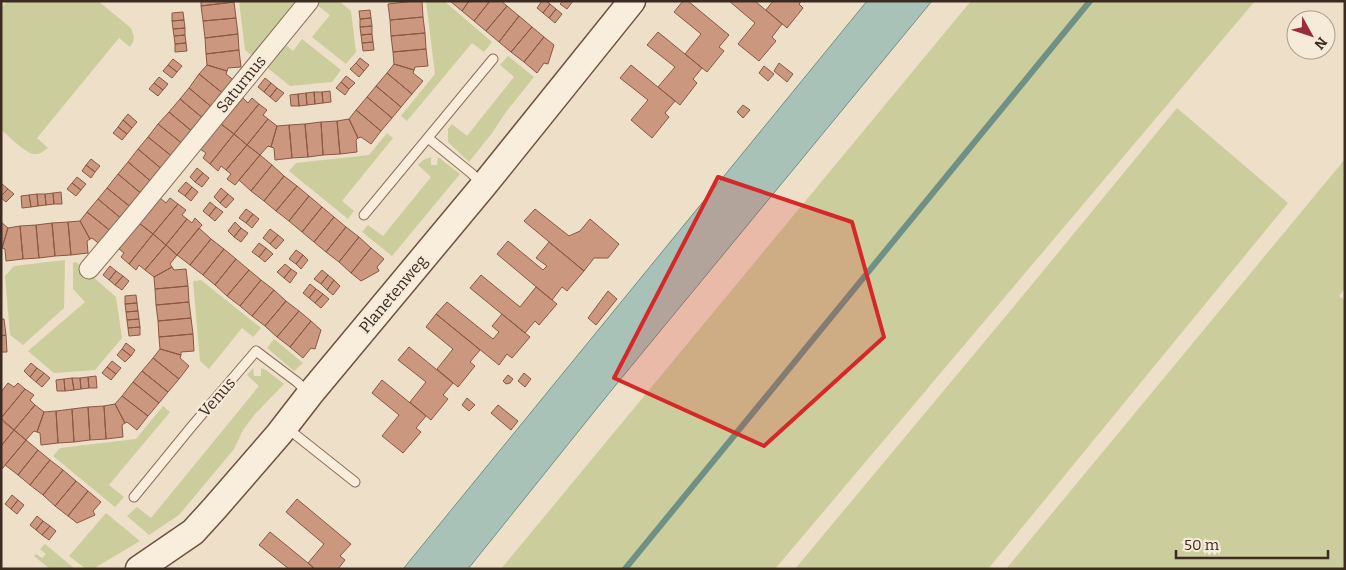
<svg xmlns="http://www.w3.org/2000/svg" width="1346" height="570" font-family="Bitter,serif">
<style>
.green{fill:#cccd9c}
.water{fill:#a9c2b8;stroke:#6f9185}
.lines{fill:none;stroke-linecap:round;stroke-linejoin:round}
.stream{stroke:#6f9185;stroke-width:6}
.building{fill:#cc977f;stroke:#895843}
.lane-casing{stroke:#8a715d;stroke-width:11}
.street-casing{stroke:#8a715d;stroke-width:21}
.secondary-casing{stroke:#6c5240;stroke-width:29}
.lane{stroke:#f9eddc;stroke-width:9}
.street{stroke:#f9eddc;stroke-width:19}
.secondary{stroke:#f9eddc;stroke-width:26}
.marked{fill:#d62828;fill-opacity:0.2;stroke:#d62828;stroke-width:4;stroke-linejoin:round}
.labels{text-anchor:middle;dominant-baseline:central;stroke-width:4.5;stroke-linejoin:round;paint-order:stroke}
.street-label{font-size:16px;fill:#3b2b20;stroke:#f6ead8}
</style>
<rect width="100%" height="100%" fill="#eedfc8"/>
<path class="green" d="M7 1H98L131 28 134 37 133 42 130 47 119 38 37 138 48 148C44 151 39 155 34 154 25 153 9 136 1 130V8Z
M239 1H303L256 59 245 50Z
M314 1H339L351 11 356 52 346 64 312 37 330 15 313 2Z
M426 1H444L492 42 484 52 472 43 407 121 401 116 435 74Z
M971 1H1255L775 569H501Z
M302 39 341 70 332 82 290 86 263 64 281 41 293 51Z
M508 56 534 77 506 112 492 133 469 162 448 142V129L452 124 467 136 514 77 500 65Z
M1177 108 1288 203 988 569H795L1025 293Z
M387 133 393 138 342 201 354 211 348 219 289 171 296 163 369 155Z
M431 157V165H437L438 157 460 174 392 256 362 232 368 225 383 236 431 177 418 165 423 160Z
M1345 159V288L1339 296 1345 300V569H1006Z
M65 260 64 308 23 345 10 335 5 276 14 266Z
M76 262 116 297 122 338 95 370 54 373 28 351 85 302 73 289V263Z
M201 280 261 328 253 337 242 328 209 369 200 361 193 281Z
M274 339 303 363 294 371 267 348Z
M253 368 254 376H261V368L266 370 284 384 255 414 243 430 234 449 179 515 149 535 127 516 137 507 151 518 259 386 247 375Z
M163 406 170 412 109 485 124 497 115 507 53 456 60 448 136 439Z
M106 513 140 541 93 569H86L69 556Z
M45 544 75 569H50L34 556 36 554 42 558 46 554 40 549Z"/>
<path class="water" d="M867 1H932L610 392 468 569H403Z"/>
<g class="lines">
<path class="stream" d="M625 569 1090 1"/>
</g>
<path class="building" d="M201 1H234V2L201 6Z
M415 1H422L423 17 390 20 388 4Z
M450 1H469L462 11Z
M469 1H490L474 21 462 11Z
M490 1H501L507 6 486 31 474 21Z
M542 1H546L550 4 543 13 537 8Z
M563 1H573L567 9 560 4Z
M683 1H688L729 35 719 47 724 51 707 72 685 54 701 34 674 12Z
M729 1H755L782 24 772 37 776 41 759 61 738 44 755 23Z
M773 1H801L799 4 803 8 787 28 766 10Z
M234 2 236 18 203 21 201 6Z
M550 4 556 9 549 18 543 13Z
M507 6 519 16 499 42 486 31Z
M556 9 562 14 555 23 549 18Z
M370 10 371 18 360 19 359 11Z
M183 12 184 20 172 21V13Z
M519 16 532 27 511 52 499 42Z
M423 17 425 33 391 36 390 20Z
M236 18 238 34 205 38 203 21Z
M371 18 372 26 360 27V19Z
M184 20 185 28 173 29 172 21Z
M372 26V34L361 35 360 27Z
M532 27 544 37 524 62 511 52Z
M185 28V35L174 36 173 29Z
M658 32 702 68 693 79 697 83 680 105 658 87 675 67 647 45Z
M425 33 426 49 393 52 391 36Z
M238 34 239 50 206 54 205 38Z
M372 34 373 42 362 43 361 35Z
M185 35 186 43 175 44 174 36Z
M544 37 554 45 548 64 544 63 537 73 524 62Z
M373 42 374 50 363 51 362 43Z
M186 43 187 51 175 52V44Z
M426 49 428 66 415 67 414 70 394 64 393 52Z
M239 50 241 67 228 68 227 71 207 65 206 54Z
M360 58 369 65 364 71 356 63Z
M173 59 182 66 177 72 168 65Z
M356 63 364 71 359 77 350 69Z
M779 63 793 74 787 82 774 71Z
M394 64 414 70 413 73 423 81 412 94 387 73Z
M168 65 177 72 172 78 163 71Z
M207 65 227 71 226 74 236 82 225 95 199 74Z
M631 65 675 101 665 113 669 117 652 138 631 120 648 100 620 78Z
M764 66 774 74 768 81 759 73Z
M387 73 412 94 401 107 376 86Z
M199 74 225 95 214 109 189 88Z
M346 76 355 83 349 89 341 82Z
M159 77 168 84 163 90 154 83Z
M265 78 271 83 264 92 258 87Z
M341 82 349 89 345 95 336 88Z
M154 83 163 90 158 96 149 89Z
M271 83 277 88 270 97 264 92Z
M376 86 401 107 392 118 367 97Z
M189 88 214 109 205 120 180 99Z
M277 88 284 93 276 102 270 97Z
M330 91 331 102 323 103 322 92Z
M314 92 315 104 307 105 306 93Z
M314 92H322L323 103 315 104Z
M306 93 307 105 299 106 298 94Z
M298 94 299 106H291L290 95Z
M367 97 392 118 381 131 356 110Z
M243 98 248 103 252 98 259 104 234 134 221 124Z
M180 99 205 120 194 133 169 112Z
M259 104 267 110 263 115 268 119 247 145 234 134Z
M743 105 750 110 743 118 737 112Z
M356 110 381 131 371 144 361 137 358 138 349 119Z
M169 112 194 133 184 145 158 124Z
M128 114 137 122 132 128 123 120Z
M268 119 277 126 271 147 268 146 260 155 247 145Z
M349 119 358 138 356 140 357 152 340 154 337 121Z
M123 120 132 128 127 134 118 127Z
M337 121 340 154 323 155 321 122Z
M321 122 323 155 308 157 305 124Z
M158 124 184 145 174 158 148 137Z
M221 124 234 134 210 164 203 158 206 153 200 149Z
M305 124 308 157 292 158 289 125Z
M289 125 292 158 275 160 274 148 271 147 277 126Z
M118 127 127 134 122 140 113 133Z
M234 134 247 145 226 170 221 166 218 171 210 164Z
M148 137 174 158 164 171 138 149Z
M247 145 260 155 235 185 227 179 231 174 226 170Z
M138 149 164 171 153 183 128 162Z
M260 155 272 165 251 191 239 180Z
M91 159 100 166 95 172 86 165Z
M128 162 153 183 143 195 118 174Z
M86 165 95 172 91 178 82 171Z
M272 165 284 176 264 201 251 191Z
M197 168 203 173 195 182 190 177Z
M203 173 209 178 202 187 195 182Z
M118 174 143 195 133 209 107 188Z
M284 176 297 186 276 211 264 201Z
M77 177 86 184 81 190 72 183Z
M186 182 192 187 185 196 178 191Z
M72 183 81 190 76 196 67 189Z
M2 184 8 189 1 196V184Z
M297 186 309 196 289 221 276 211Z
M192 187 198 192 191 201 185 196Z
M107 188 133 209 123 220 98 199Z
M221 188 228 194 220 203 214 197Z
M8 189 14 194 6 202 1 198V196Z
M61 192 62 204H54L53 193Z
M53 193 54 204 46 205 45 194Z
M37 194 38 206 31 207 29 195Z
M37 194H45L46 205 38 206Z
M228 194 234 199 226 208 220 203Z
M29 195 31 207 22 208 21 196Z
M309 196 322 207 302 232 289 221Z
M160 198 166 203 170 198 178 204 153 234 139 223Z
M98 199 123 220 113 233 87 212Z
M210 202 216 207 209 216 203 211Z
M178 204 186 210 182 215 187 219 166 245 153 234Z
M216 207 223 212 215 221 209 216Z
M322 207 334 217 314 242 302 232Z
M246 209 253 214 246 223 239 218Z
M535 209 569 236 580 231 590 219 619 244 608 258H594L584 271 524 221Z
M87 212 113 233 102 246 92 238 90 239 80 221Z
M253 214 259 219 252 228 246 223Z
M334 217 346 227 326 252 314 242Z
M195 218 202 225 177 255 166 245 187 219 192 223Z
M80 221 90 239 87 241 88 253 71 255 68 222Z
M1 222 8 228 2 248H1Z
M68 222 71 255 55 256 52 223Z
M235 222 241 228 234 237 228 231Z
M52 223 55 256 39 258 36 225Z
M139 223 153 234 129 264 121 257 124 253 119 249Z
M36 225 39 258 23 259 20 226Z
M20 226 23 259 6 261 5 249 2 248 8 228Z
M346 227 359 237 339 262 326 252Z
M199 228 211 239 190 265 177 255Z
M241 228 248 233 241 242 234 237Z
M270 229 278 235 270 244 263 238Z
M153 234 166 245 145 270 139 265 136 270 129 264Z
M278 235 284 240 276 249 270 244Z
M359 237 371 248 351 273 339 262Z
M211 239 224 249 203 275 190 265Z
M508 241 543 270 547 266 536 258 549 242 584 271 567 291 562 287 552 300 497 254Z
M259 243 266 248 259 257 252 252Z
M166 245 177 255 170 264 172 267 154 277 145 270Z
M266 248 273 254 265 262 259 257Z
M371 248 384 259 377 267 379 271 361 281 351 273Z
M224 249 236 259 215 285 203 275Z
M296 250 303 255 296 264 289 259Z
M303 255 308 260 301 269 296 264Z
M236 259 249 270 227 296 215 285Z
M285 264 291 269 284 278 277 272Z
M110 266 116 271 109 280 103 275Z
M172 267 174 270 186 269 188 286 155 289 154 277Z
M291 269 297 273 290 283 284 278Z
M249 270 261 280 240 306 227 296Z
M322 270 328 275 321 284 314 279Z
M116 271 123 276 115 285 109 280Z
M328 275 334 280 327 290 321 284Z
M481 275 520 307 536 287 557 304 539 325 535 321 525 333 470 288Z
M123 276 129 281 122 290 115 285Z
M261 280 274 290 252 316 240 306Z
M334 280 340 286 333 295 327 290Z
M310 284 316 289 309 298 303 293Z
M188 286 189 302 156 305 155 289Z
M316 289 323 294 315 303 309 298Z
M274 290 286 301 265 326 252 316Z
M608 291 617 299 596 325 588 318Z
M323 294 329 299 321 308 315 303Z
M136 295 137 303 125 304V296Z
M286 301 299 311 277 337 265 326Z
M189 302 191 318 158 321 156 305Z
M447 302 493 339 499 332 492 326 502 314 530 337 512 358 507 354 499 365 436 314Z
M137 303 138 311 126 312 125 304Z
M138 311 139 319 127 320 126 312Z
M299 311 311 321 290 347 277 337Z
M436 314 480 350 470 362 475 366 458 387 437 369 453 349 426 327Z
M191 318 193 334 159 337 158 321Z
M1 319H4L6 335 1 336Z
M139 319 140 327 128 328 127 320Z
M311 321 321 330 315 349 311 348 303 358 290 347Z
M140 327V335L129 336 128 328Z
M193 334 194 351 181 352V355L160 349 159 337Z
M6 335 7 352H1V336Z
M126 343 135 350 131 356 122 349Z
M409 347 453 383 443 395 448 399 431 420 410 402 426 382 398 360Z
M122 349 131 356 125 362 117 355Z
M160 349 181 355 180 358 189 366 179 379 153 358Z
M153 358 179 379 168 392 142 371Z
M112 361 121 368 116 374 107 367Z
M31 363 37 368 30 377 24 371Z
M107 367 116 374 111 380 102 373Z
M37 368 44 373 36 382 30 377Z
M142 371 168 392 159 403 133 382Z
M44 373 50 378 42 387 36 382Z
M524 373 531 379 525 387 518 381Z
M508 375 513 379 510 383 506 384 503 381Z
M96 376 97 388H89L88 377Z
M88 377 89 388 81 389 80 378Z
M72 378H80L81 389 74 390Z
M72 378 74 390 65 391 64 379Z
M64 379 65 391H57L56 380Z
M382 380 426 416 416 428 421 432 403 453 382 436 399 415 372 393Z
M133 382 159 403 148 416 122 396Z
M8 383 14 387 18 383 25 389 1 418V392Z
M25 389 34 395 30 400 35 405 14 430 1 418Z
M122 396 148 416 137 430 127 422 125 423 115 404Z
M467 398 475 405 469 411 462 405Z
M115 404 125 423 122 425 123 437 106 439 104 406Z
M35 405 44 412 37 432 34 431 26 440 14 430Z
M498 405 518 421 511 430 491 413Z
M104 406 106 439 90 440 88 407Z
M88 407 90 440 74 442 72 409Z
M72 409 74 442 58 443 56 411Z
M56 411 58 443 41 445 40 433 37 432 44 412Z
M1 420 14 430 1 446Z
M14 430 26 440 2 469 1 446Z
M26 440 38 450 18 475 5 465Z
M38 450 50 460 30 485 18 475Z
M50 460 63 470 43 495 30 485Z
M63 470 76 481 55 506 43 495Z
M76 481 88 491 68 516 55 506Z
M88 491 101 502 93 511 95 515 77 523 68 516Z
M12 495 18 500 11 509 5 504Z
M297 499 351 544 340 556 345 560 338 569H315L308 563 324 544 286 512Z
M18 500 24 505 17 514 11 509Z
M37 516 43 521 36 530 30 525Z
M43 521 50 526 42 535 36 530Z
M50 526 56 531 49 540 42 535Z
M270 532 308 563 315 569H289L259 545Z"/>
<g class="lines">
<defs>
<path id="lane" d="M428 138 471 173 481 183
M364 215 493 59
M287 428 355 482
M134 497 192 426 256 351 297 382 308 393"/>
<path id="street" d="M89 269 132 218 309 1"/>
<path id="secondary" d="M139 569 193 532 214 509 279 434 310 394 484 185 632 1"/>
</defs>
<use href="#lane" class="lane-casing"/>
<use href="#street" class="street-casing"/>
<use href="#secondary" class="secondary-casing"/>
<use href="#lane" class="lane"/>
<use href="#street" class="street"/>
<use href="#secondary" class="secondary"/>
</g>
<path class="marked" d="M718 177 852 222 884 337 764 446 614 378Z"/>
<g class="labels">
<g class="street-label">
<text transform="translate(241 84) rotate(-51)">Saturnus</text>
<text transform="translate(393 294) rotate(-50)">Planetenweg</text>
<text transform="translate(217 397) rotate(-49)">Venus</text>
</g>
</g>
<rect width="1346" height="570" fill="none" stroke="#3b2b20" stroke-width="5"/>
<g transform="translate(1311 35) rotate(130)"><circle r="24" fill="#f6ead8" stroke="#ab9e8e"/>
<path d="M0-4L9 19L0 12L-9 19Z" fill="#992e39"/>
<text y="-8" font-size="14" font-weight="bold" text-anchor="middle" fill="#3b2b20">N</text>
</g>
<path d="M1176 550v8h152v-8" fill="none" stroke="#3b2b20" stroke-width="2.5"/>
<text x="1184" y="550" font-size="15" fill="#3b2b20" stroke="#f6ead8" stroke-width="4" paint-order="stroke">50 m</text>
</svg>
